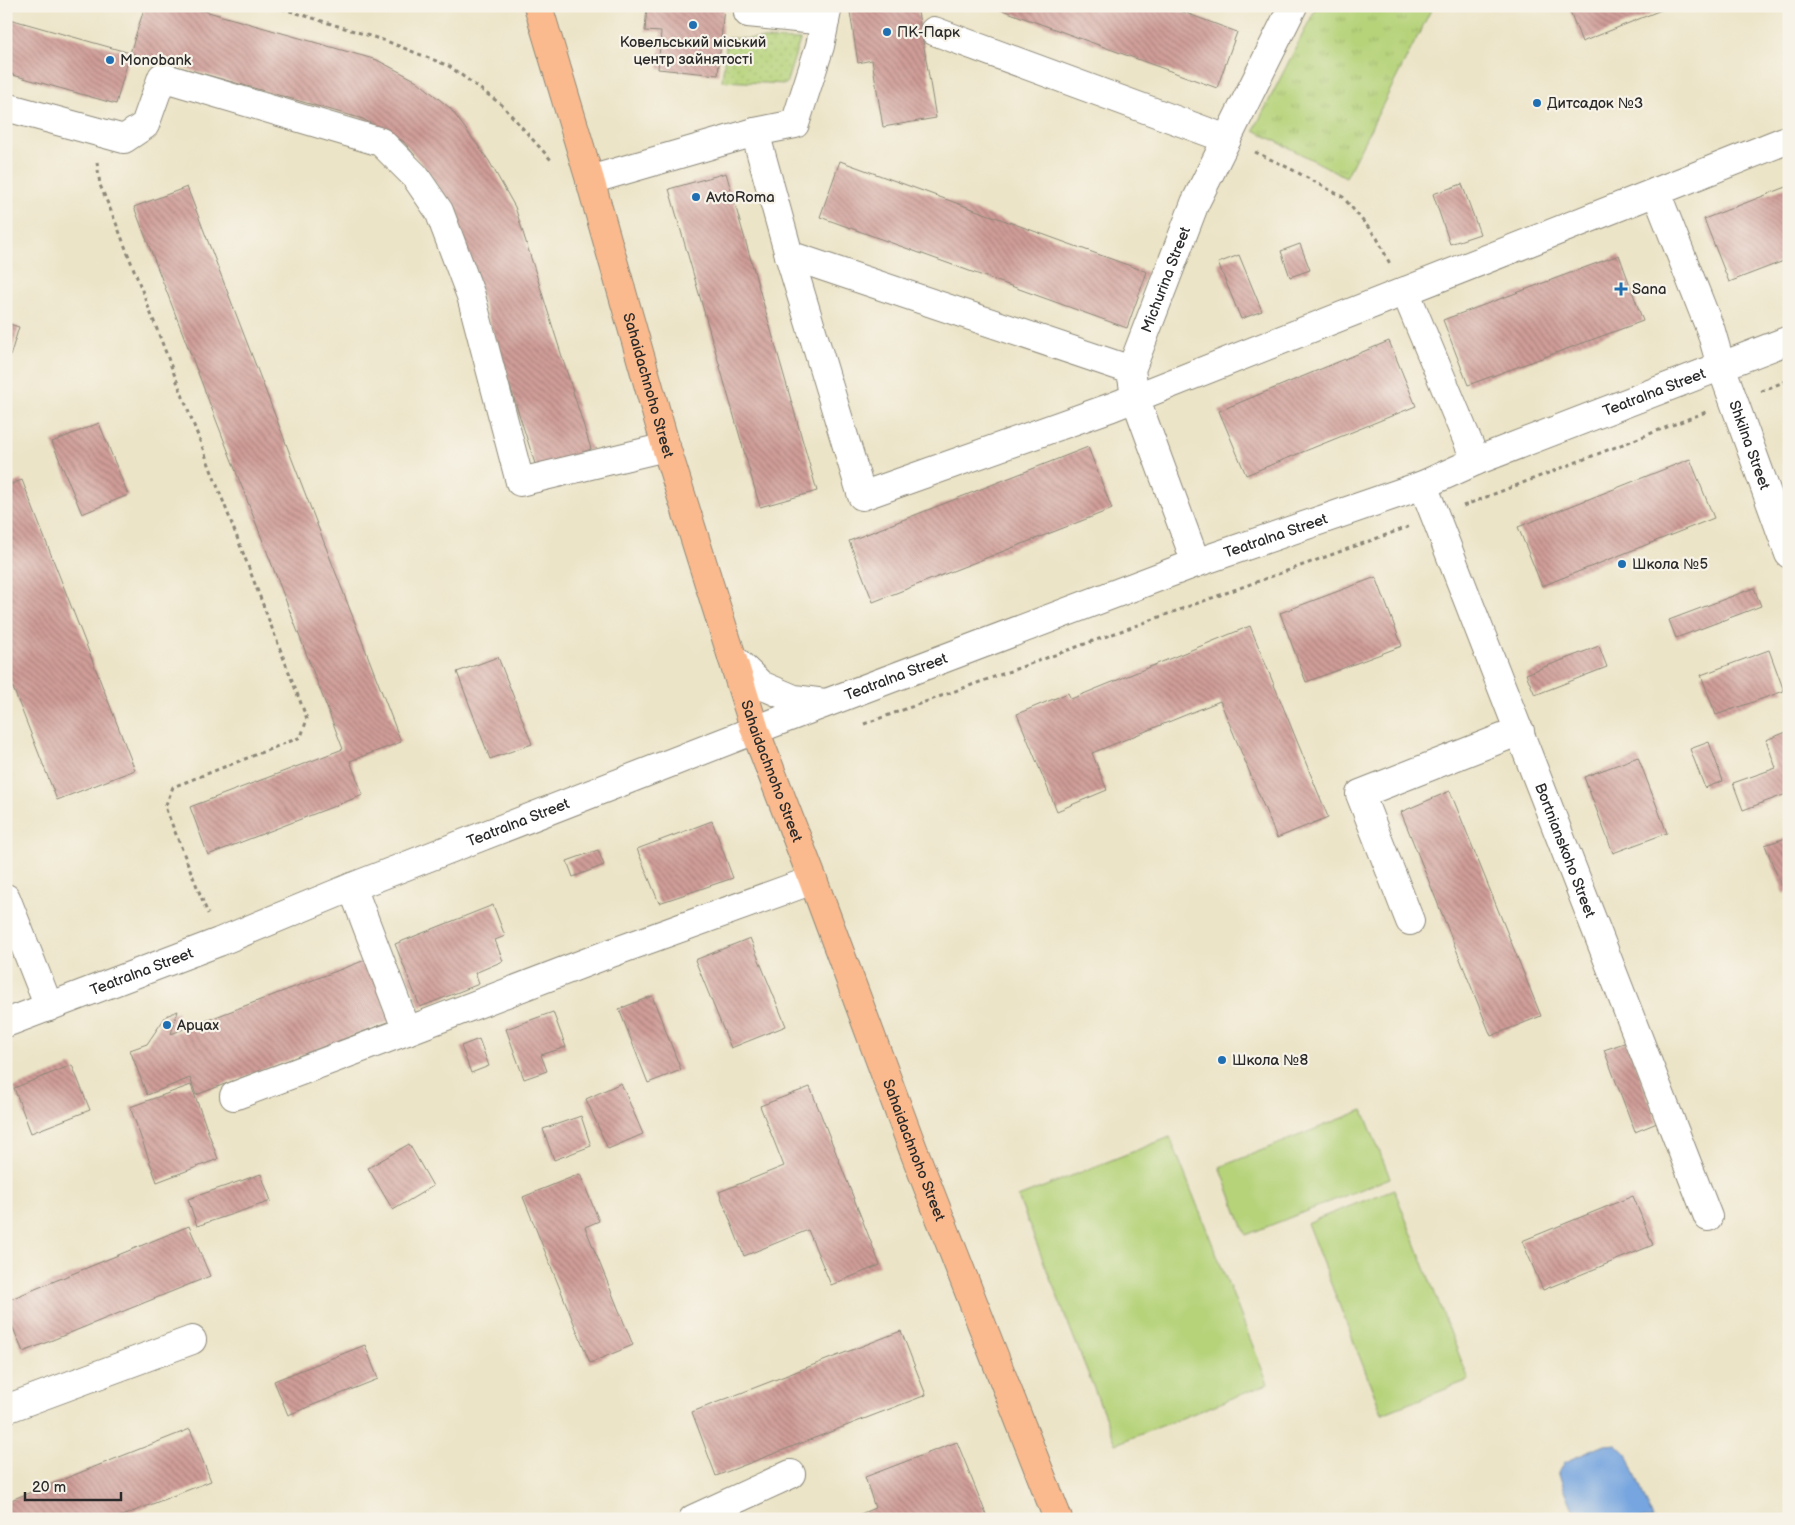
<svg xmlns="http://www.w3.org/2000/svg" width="1795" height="1525" font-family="'Balsamiq Sans',sans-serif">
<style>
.grass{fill:url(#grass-dots);stroke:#707f52}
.park{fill:url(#park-tufts);stroke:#707f52}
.pitch{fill:#b6d37a;stroke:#707f52}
.water{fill:#76a5df;stroke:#506885}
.building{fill:url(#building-back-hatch)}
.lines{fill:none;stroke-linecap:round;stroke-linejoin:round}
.minor-casing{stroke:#8c8879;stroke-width:30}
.major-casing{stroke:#8c8879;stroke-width:30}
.path{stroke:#8c8879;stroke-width:3;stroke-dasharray:4 4;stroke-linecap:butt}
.minor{stroke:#fff;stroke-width:28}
.major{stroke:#fbba8d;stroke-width:28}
.poi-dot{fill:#1f6fb2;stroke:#f7f3e8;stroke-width:2}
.labels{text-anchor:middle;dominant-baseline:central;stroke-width:4.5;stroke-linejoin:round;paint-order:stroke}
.poi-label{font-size:15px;fill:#2b2b2b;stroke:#f7f3e8;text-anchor:start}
.street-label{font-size:15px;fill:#2b2b2b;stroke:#f7f3e8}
</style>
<defs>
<pattern id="grass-dots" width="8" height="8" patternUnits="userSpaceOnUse" patternTransform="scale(1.25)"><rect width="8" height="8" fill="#b6d37a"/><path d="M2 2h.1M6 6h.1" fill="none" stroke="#9db56a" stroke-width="1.8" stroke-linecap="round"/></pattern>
<pattern id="park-tufts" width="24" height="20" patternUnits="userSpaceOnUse" patternTransform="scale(1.25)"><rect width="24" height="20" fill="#b6d37a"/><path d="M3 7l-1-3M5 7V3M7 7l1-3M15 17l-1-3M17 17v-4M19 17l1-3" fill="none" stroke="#9db56a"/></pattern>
<pattern id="building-back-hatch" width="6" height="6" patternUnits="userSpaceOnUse" patternTransform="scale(1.25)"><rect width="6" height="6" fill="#d09d98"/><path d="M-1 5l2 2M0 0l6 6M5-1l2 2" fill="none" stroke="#a9807c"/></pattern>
</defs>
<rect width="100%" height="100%" fill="#f7f3e8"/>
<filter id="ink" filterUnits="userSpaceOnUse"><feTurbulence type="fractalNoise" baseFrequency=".02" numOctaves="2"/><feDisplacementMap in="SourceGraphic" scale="10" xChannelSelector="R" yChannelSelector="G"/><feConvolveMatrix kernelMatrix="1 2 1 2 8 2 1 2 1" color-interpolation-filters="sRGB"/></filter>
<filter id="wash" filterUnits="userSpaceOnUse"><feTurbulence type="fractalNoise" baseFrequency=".0096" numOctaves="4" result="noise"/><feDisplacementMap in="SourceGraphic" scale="20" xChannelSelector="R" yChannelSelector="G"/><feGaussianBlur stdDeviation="1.12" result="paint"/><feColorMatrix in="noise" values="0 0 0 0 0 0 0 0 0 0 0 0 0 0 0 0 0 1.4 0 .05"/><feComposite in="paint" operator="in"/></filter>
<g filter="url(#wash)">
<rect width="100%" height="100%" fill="#ece4c7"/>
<path class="grass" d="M727 38 800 40 786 84 722 81Z"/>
<path class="park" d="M1317 6H1433L1346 177 1254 130Z"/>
<path class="pitch" d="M1363 1110 1390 1178 1246 1235 1220 1167Z
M1170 1137 1268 1384 1116 1444 1018 1197Z
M1394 1189 1469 1380 1382 1414 1307 1223Z"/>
<path class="water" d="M1617 1444 1627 1454 1653 1519H1577L1558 1473 1564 1462 1605 1445Z"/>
<g id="blocks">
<path class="building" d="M145 6H187L377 60 417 81 450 108 489 161 515 207 591 449 537 470 458 224 431 175 403 141 363 119 130 53Z
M647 6H724L718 75 658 69 661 32 645 31Z
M882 6H917L936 118 883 127 872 60 858 63 850 12Z
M991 6H1167L1237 32 1217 88Z
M1568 6H1671L1582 42Z
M6 18 130 53 116 104 6 73Z
M840 161 1147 272 1127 328 820 217Z
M726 173 817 491 760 507 669 189Z
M1462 184 1480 234 1450 244 1433 194Z
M1789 186V259L1729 282 1704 219Z
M187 187 401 742 350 761 363 795 208 855 190 807 343 749 134 207Z
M1300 244 1310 270 1290 277 1281 251Z
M1239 255 1262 311 1241 319 1218 263Z
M1619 255 1643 321 1468 385 1443 320Z
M6 323 19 327 7 366H6Z
M1389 341 1416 406 1246 475 1219 411Z
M99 423 128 495 82 514 52 442Z
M1088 447 1112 509 873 602 849 541Z
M1690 459 1714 518 1542 586 1518 527Z
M22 480 135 770 57 800 6 670V486Z
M1376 577 1402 646 1306 682 1280 613Z
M1754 588 1761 606 1676 638 1669 620Z
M1250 626 1328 817 1277 838 1220 701 1092 753 1107 790 1057 811 1017 714 1068 693 1071 699Z
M1599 646 1607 667 1535 695 1526 674Z
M1769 650 1784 691 1716 715 1701 675Z
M498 657 532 744 490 759 457 672Z
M1789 731V793L1743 810 1733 783 1776 768 1766 740Z
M1709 742 1723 781 1705 788 1690 749Z
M1638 757 1667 833 1613 853 1584 777Z
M1450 791 1541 1016 1491 1036 1401 812Z
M712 821 733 878 659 903 637 849Z
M1789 837V891L1784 893 1765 845Z
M598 850 604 865 573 877 567 861Z
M493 905 505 936 495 940 503 961 475 973 479 984 420 1007 395 944Z
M750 938 786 1026 731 1048 695 960Z
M368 959 391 1021 196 1095 190 1078 147 1095 130 1050 147 1044 166 1016 178 1011 171 1034Z
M652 996 681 1070 648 1083 619 1009Z
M553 1012 566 1047 541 1055 547 1071 524 1079 506 1029Z
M479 1039 489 1066 471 1073 461 1046Z
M1627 1042 1657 1123 1635 1132 1604 1050Z
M72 1065 90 1110 31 1133 14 1088Z
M621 1083 643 1134 608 1149 586 1099Z
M191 1085 218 1159 157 1182 130 1107Z
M810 1087 880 1265 831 1285 808 1230 744 1256 719 1192 784 1166 760 1106Z
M581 1116 591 1146 554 1160 543 1129Z
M409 1144 433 1186 393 1210 368 1168Z
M261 1174 271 1201 197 1226 188 1199Z
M580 1174 599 1221 585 1227 633 1345 590 1363 523 1197Z
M1633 1196 1653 1245 1543 1290 1522 1241Z
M189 1226 210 1276 23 1352 6 1311V1301Z
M901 1331 926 1395 716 1476 692 1412Z
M365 1345 378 1379 288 1415 274 1381Z
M190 1429 211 1481 114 1519H6V1502Z
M957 1442 988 1519H848L875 1508 865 1477Z"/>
</g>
</g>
<g filter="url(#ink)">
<use href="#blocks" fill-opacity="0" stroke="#8c8879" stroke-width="1"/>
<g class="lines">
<defs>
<g id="minor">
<path d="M748 13 825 21"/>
<path d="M934 31 1227 139"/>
<path d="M6 107 124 139 145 125 162 77 381 142 415 176 439 211 471 296 520 482 666 447"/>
<path d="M755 132 789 255 1131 370"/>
<path d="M590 180 755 132 795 124 820 46 828 6"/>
<path d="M1656 192 1789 139"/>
<path id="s1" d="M789 255 862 496 1112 407 1656 192 1711 331 1721 366 1789 554"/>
<path d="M1405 291 1476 461"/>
<path id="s2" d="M1423 485 1708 1217"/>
<path id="s3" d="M1196 563 1135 397 1131 370 1195 203 1293 6"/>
<path d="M732 657 761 685 794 699 825 703"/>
<path d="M6 898 49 1007"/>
<path d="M1410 921 1360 794 1520 731"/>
<path id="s4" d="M6 1023 219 942 352 887 755 730 1196 563 1423 485 1476 461 1789 340"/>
<path d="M407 1031 603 956 813 880"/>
<path d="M234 1096 407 1031 352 887"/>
<path d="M6 1409 192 1340"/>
<path d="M693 1519 791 1474"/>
</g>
<g id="major">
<path id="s5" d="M538 6 590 180 666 447 755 730 813 880 913 1149 1058 1519"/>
</g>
</defs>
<use href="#minor" class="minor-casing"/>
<use href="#major" class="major-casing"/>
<path class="path" d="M274 6 386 41 449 66 502 105 551 160
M1255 152 1289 168 1343 197 1377 238 1390 264
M97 162 100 185 116 223 307 719 301 737 173 787 165 807 208 914
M1761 391 1789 380
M1463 506 1706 412
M864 724 1408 527"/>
<use href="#minor" class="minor"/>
<use href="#major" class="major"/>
</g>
</g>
<g class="poi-dot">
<circle cx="693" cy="25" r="5"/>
<circle cx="887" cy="32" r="5"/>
<circle cx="110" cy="60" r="5"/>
<circle cx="1537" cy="103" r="5"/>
<circle cx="696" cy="197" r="5"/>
<path d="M1618.5 281.5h5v5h5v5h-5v5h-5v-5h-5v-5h5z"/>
<circle cx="1622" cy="564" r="5"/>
<circle cx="167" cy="1025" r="5"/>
<circle cx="1222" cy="1060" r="5"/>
</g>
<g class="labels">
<g class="poi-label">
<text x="897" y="32">ПК-Парк</text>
<text x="693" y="42" text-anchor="middle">Ковельський міський<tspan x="693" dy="17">центр зайнятості</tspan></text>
<text x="120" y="60">Monobank</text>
<text x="1547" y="103">Дитсадок №3</text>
<text x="706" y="197">AvtoRoma</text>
<text x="1632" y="289">Sana</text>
<text x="1632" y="564">Школа №5</text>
<text x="177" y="1025">Арцах</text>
<text x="1232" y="1060">Школа №8</text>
</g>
<g class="street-label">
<text stroke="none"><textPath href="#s3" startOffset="301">Michurina Street</textPath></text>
<text stroke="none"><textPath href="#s5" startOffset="395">Sahaidachnoho Street</textPath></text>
<text stroke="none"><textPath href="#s4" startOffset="1765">Teatralna Street</textPath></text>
<text stroke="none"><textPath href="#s1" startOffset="1372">Shkilna Street</textPath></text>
<text stroke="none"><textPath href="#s4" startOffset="1360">Teatralna Street</textPath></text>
<text stroke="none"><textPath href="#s4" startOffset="955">Teatralna Street</textPath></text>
<text stroke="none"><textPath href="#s5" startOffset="800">Sahaidachnoho Street</textPath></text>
<text stroke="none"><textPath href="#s4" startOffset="550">Teatralna Street</textPath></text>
<text stroke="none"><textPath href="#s2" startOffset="392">Bortnianskoho Street</textPath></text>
<text stroke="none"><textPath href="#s4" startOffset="145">Teatralna Street</textPath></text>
<text stroke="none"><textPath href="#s5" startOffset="1205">Sahaidachnoho Street</textPath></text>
</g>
</g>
<rect width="1795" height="1525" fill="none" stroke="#f7f3e8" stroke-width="25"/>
<path d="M25 1492v8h96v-8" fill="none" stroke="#2b2b2b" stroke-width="2.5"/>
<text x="32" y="1492" font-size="15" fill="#2b2b2b" stroke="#f7f3e8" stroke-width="4" paint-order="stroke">20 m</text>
</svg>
